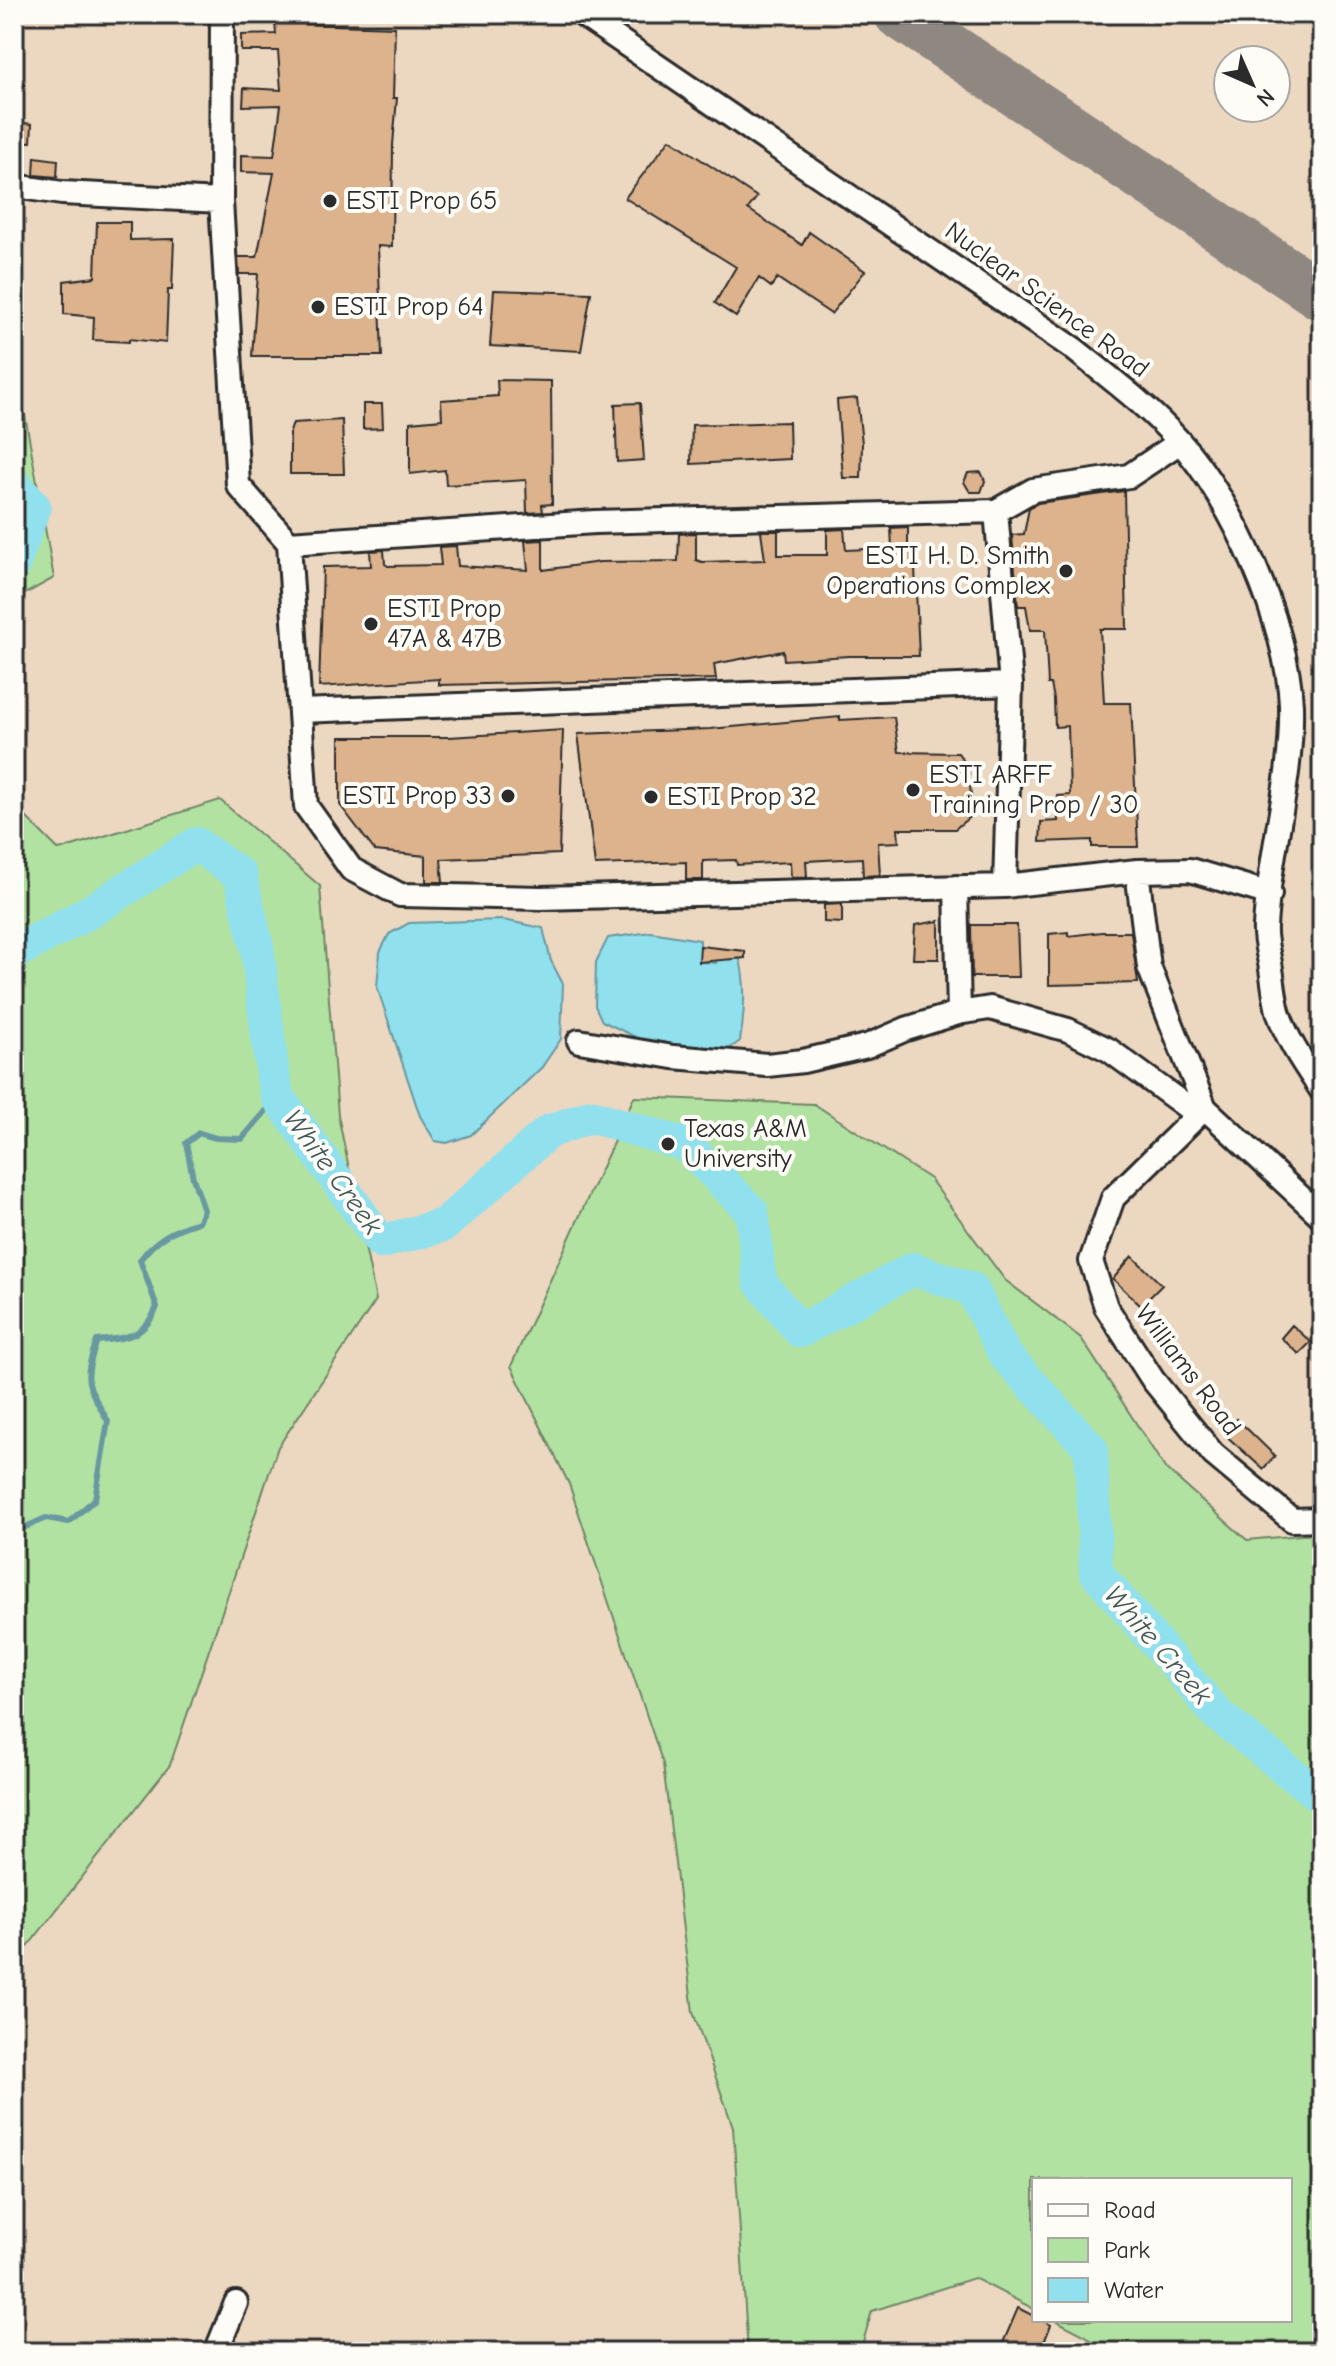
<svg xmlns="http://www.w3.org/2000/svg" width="1336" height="2366" font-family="'Comic Neue',sans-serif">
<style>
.built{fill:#ecd7c1;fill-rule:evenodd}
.green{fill:#b2e2a1;stroke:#6e8666;stroke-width:2}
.water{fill:#90e0ee;stroke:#6898a0;stroke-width:2}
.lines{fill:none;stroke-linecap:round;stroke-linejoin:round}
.stream{stroke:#6898a0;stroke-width:6}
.river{stroke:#90e0ee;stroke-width:34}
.taxiway{stroke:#8f8881;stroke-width:50}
.building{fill:#ddb38d;stroke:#2b2b2b;stroke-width:2}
.minor-casing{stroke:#2b2b2b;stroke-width:28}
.minor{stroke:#fdfcf7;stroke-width:22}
.poi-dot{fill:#2b2b2b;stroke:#fdfcf7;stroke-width:3}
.labels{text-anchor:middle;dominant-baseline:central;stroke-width:8;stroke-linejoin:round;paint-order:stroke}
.poi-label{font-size:26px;fill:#2b2b2b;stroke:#fdfcf7;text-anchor:start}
.street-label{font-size:26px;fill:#2b2b2b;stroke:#fdfcf7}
.water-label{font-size:28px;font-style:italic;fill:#44585c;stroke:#fdfcf7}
</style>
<rect width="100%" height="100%" fill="#f3e6d7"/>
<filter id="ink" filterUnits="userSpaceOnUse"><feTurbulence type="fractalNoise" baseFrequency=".0125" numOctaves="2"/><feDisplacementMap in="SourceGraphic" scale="16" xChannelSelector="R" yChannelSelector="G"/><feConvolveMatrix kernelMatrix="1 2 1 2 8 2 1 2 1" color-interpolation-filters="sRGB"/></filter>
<g filter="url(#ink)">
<path class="built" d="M14 14H1322V2352H14ZM1228 60H1276V108H1228ZM1034 2180H1290V2320H1034Z"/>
<path class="green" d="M14 413 25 415 54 578 14 600Z
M220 800 320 886 338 1115 376 1300 278 1447 170 1765 14 1964V805L59 850Z
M634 1097 814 1104 930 1179 1005 1280 1081 1338 1165 1468 1247 1540 1322 1533V2352H1105L1086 2336 1055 2320H1290V2180H1034V2309L974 2278 872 2311 860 2352H748L733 2127 693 2012 663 1764 569 1484 511 1366Z"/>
<path class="water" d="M503 920 543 928 551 961 563 984 561 1039 542 1067 471 1135 447 1143 435 1141 420 1116 377 987 380 952 389 934 409 923Z
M651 932 700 940V962L716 963 718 948 738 953C747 980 745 1012 740 1041L724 1053 644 1041 602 1021 595 1006 596 962 608 938Z"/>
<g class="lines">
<path class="stream" d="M14 1526 21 1529 46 1518 69 1522 95 1499 108 1421C87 1385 82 1381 97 1341 126 1338 144 1338 157 1307L140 1260C156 1238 173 1230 198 1222L204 1210 193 1178 186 1143 199 1133 216 1138 242 1139 278 1097"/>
<path class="river" d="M14 484 34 507 14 563
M14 953 91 911 196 844 240 875 257 947 273 1077 278 1097 381 1242 444 1225 548 1132 591 1116 686 1145 752 1212 760 1282 800 1331 913 1269 972 1289 1005 1355 1091 1449 1096 1572 1218 1715 1322 1798"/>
<path class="taxiway" d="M899 14 1322 296"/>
</g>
<path class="building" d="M275 23 395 27 393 98H397L393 145 392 247 378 246 382 356H252L258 274H239L238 257H257L274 173 241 172V155L274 156 281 105 243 106 244 88 281 90 278 51H241V35L276 34Z
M14 122 32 124 31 142 14 141Z
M670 139 757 197 748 209 802 245 809 232 865 271 831 314 777 278 771 287 759 278 736 317 715 303 736 267 625 198Z
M35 157 58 160 57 177 34 175Z
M97 222H130V240L174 239 172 290H168L166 343 129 339V342L93 340 94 317 64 314V281L95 277Z
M494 290 591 293 581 351 490 346Z
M497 380 551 381 552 504 542 505 543 512 527 513 526 480 446 485 445 470 410 474V422L442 419 441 400 498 396Z
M857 398 862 443 861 478H843L837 400Z
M640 403 644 460 617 462 615 404Z
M363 404H382L383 428 363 429Z
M342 420 344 474H290V432L293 423Z
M789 422 790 459 691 464 692 425Z
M981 472 985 481 981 492H970L964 482 968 473Z
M1124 491 1127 629H1100L1104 703H1131L1138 847H1092V840L1040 842 1041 822 1058 821 1057 796 1070 795 1068 726 1055 727 1054 699 1051 684H1048L1045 630H1030L1026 606H1018L1012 535 1024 534 1029 508 1038 503Z
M908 527V547L914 546 919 656H849L784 660 783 651 714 664 716 679 439 685V679L319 687 323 567 371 566 370 551 384 550 385 564 388 566 441 565 439 547 456 546 458 566 528 570 525 541 543 540V570L600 562 678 561 679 534 696 533V560L702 562 765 560 761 531H778V555H827V530L844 529 846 550 892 548 891 528Z
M840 717V720L894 717 899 752 958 753 968 767 973 814 955 829H898L899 842 878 843 880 875 863 876 862 858 806 861 807 877 791 878 790 862 737 865 736 860 703 861V880H686V862L595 865 578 734 710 729Z
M563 730 559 854 441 859 443 882H426V856L375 851 340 805V737H449Z
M842 904V923L824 922V905Z
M939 921V959H913L915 925Z
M971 925H1017L1019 977H972Z
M1068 932V936L1102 932H1131L1138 983 1049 985V934Z
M700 946 745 951V958L699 962Z
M1132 1256 1162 1285 1141 1306 1113 1279Z
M1292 1325 1311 1342 1299 1354 1281 1338Z
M1237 1419 1275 1456 1263 1469 1223 1433Z
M1018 2308 1034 2316V2320H1042L1051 2325 1040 2352H999Z"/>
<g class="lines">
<defs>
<path id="minor" d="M222 14 221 201 238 485 289 543
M581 14 1074 349C1110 378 1148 406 1179 441 1233 500 1288 625 1291 705 1293 780 1269 853 1265 927 1264 939 1268 952 1270 963 1273 979 1274 996 1278 1011 1286 1039 1306 1067 1322 1091
M14 186 62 193 221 201
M1180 442 1129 476 1033 490 996 511 595 522 289 543 306 806 351 869 400 895 540 898 1005 886 1137 871 1190 870 1270 894
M996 511 1011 684 1005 886
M300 711 1011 684
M1137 871 1149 967 1205 1108
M956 887 959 1013
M579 1041 673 1057 767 1065 803 1061 867 1046 906 1029 958 1013 990 1008 1068 1030 1109 1050 1198 1115
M1322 1217 1205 1108 1113 1198 1091 1261 1106 1307 1153 1380 1213 1454 1292 1520 1322 1519
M216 2352 236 2303"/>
</defs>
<use href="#minor" class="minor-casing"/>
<use href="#minor" class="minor"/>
</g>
</g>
<g class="poi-dot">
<circle cx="330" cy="201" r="8"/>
<circle cx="318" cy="307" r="8"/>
<circle cx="1066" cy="571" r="8"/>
<circle cx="371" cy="624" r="8"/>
<circle cx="913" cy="790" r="8"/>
<circle cx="508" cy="796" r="8"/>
<circle cx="651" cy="797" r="8"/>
<circle cx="668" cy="1144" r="8"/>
</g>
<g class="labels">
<g class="poi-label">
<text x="346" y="201">ESTI Prop 65</text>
<text x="334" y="307">ESTI Prop 64</text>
<text x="1050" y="556" text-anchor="end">ESTI H. D. Smith<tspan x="1050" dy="30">Operations Complex</tspan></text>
<text x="387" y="609">ESTI Prop<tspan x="387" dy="30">47A &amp; 47B</tspan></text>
<text x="929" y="775">ESTI ARFF<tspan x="929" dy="30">Training Prop / 30</tspan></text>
<text x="492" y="796" text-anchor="end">ESTI Prop 33</text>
<text x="667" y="797">ESTI Prop 32</text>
<text x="684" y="1129">Texas A&amp;M<tspan x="684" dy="30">University</tspan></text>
</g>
<g class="street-label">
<text transform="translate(1047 300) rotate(36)">Nuclear Science Road</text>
<text transform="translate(1188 1370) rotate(53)">Williams Road</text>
</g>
<g class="water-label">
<text transform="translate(333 1172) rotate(54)">White Creek</text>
<text transform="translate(1158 1645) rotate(49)">White Creek</text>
</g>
</g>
<rect width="1336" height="2366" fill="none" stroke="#fdfcf7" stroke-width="48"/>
<rect x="24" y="24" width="1288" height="2318" fill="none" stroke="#2b2b2b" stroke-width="3" filter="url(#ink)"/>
<rect x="1032" y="2178" width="260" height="144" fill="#fdfcf7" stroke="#a9a8a5" stroke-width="2"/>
<rect x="1048" y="2204" width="40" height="12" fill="#fdfcf7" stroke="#a9a8a5" stroke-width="2"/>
<text x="1104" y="2218" font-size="24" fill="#2b2b2b">Road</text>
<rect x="1048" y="2238" width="40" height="24" fill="#b2e2a1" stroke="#a9a8a5" stroke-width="2"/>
<text x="1104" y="2258" font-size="24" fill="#2b2b2b">Park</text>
<rect x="1048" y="2278" width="40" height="24" fill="#90e0ee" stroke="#a9a8a5" stroke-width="2"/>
<text x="1104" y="2298" font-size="24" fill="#2b2b2b">Water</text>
<g transform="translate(1252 84) rotate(135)"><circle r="38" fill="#fdfcf7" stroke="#a9a8a5" stroke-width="2"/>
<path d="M0-6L14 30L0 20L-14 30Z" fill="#2b2b2b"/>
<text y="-12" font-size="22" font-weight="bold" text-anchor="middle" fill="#2b2b2b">N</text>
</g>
</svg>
